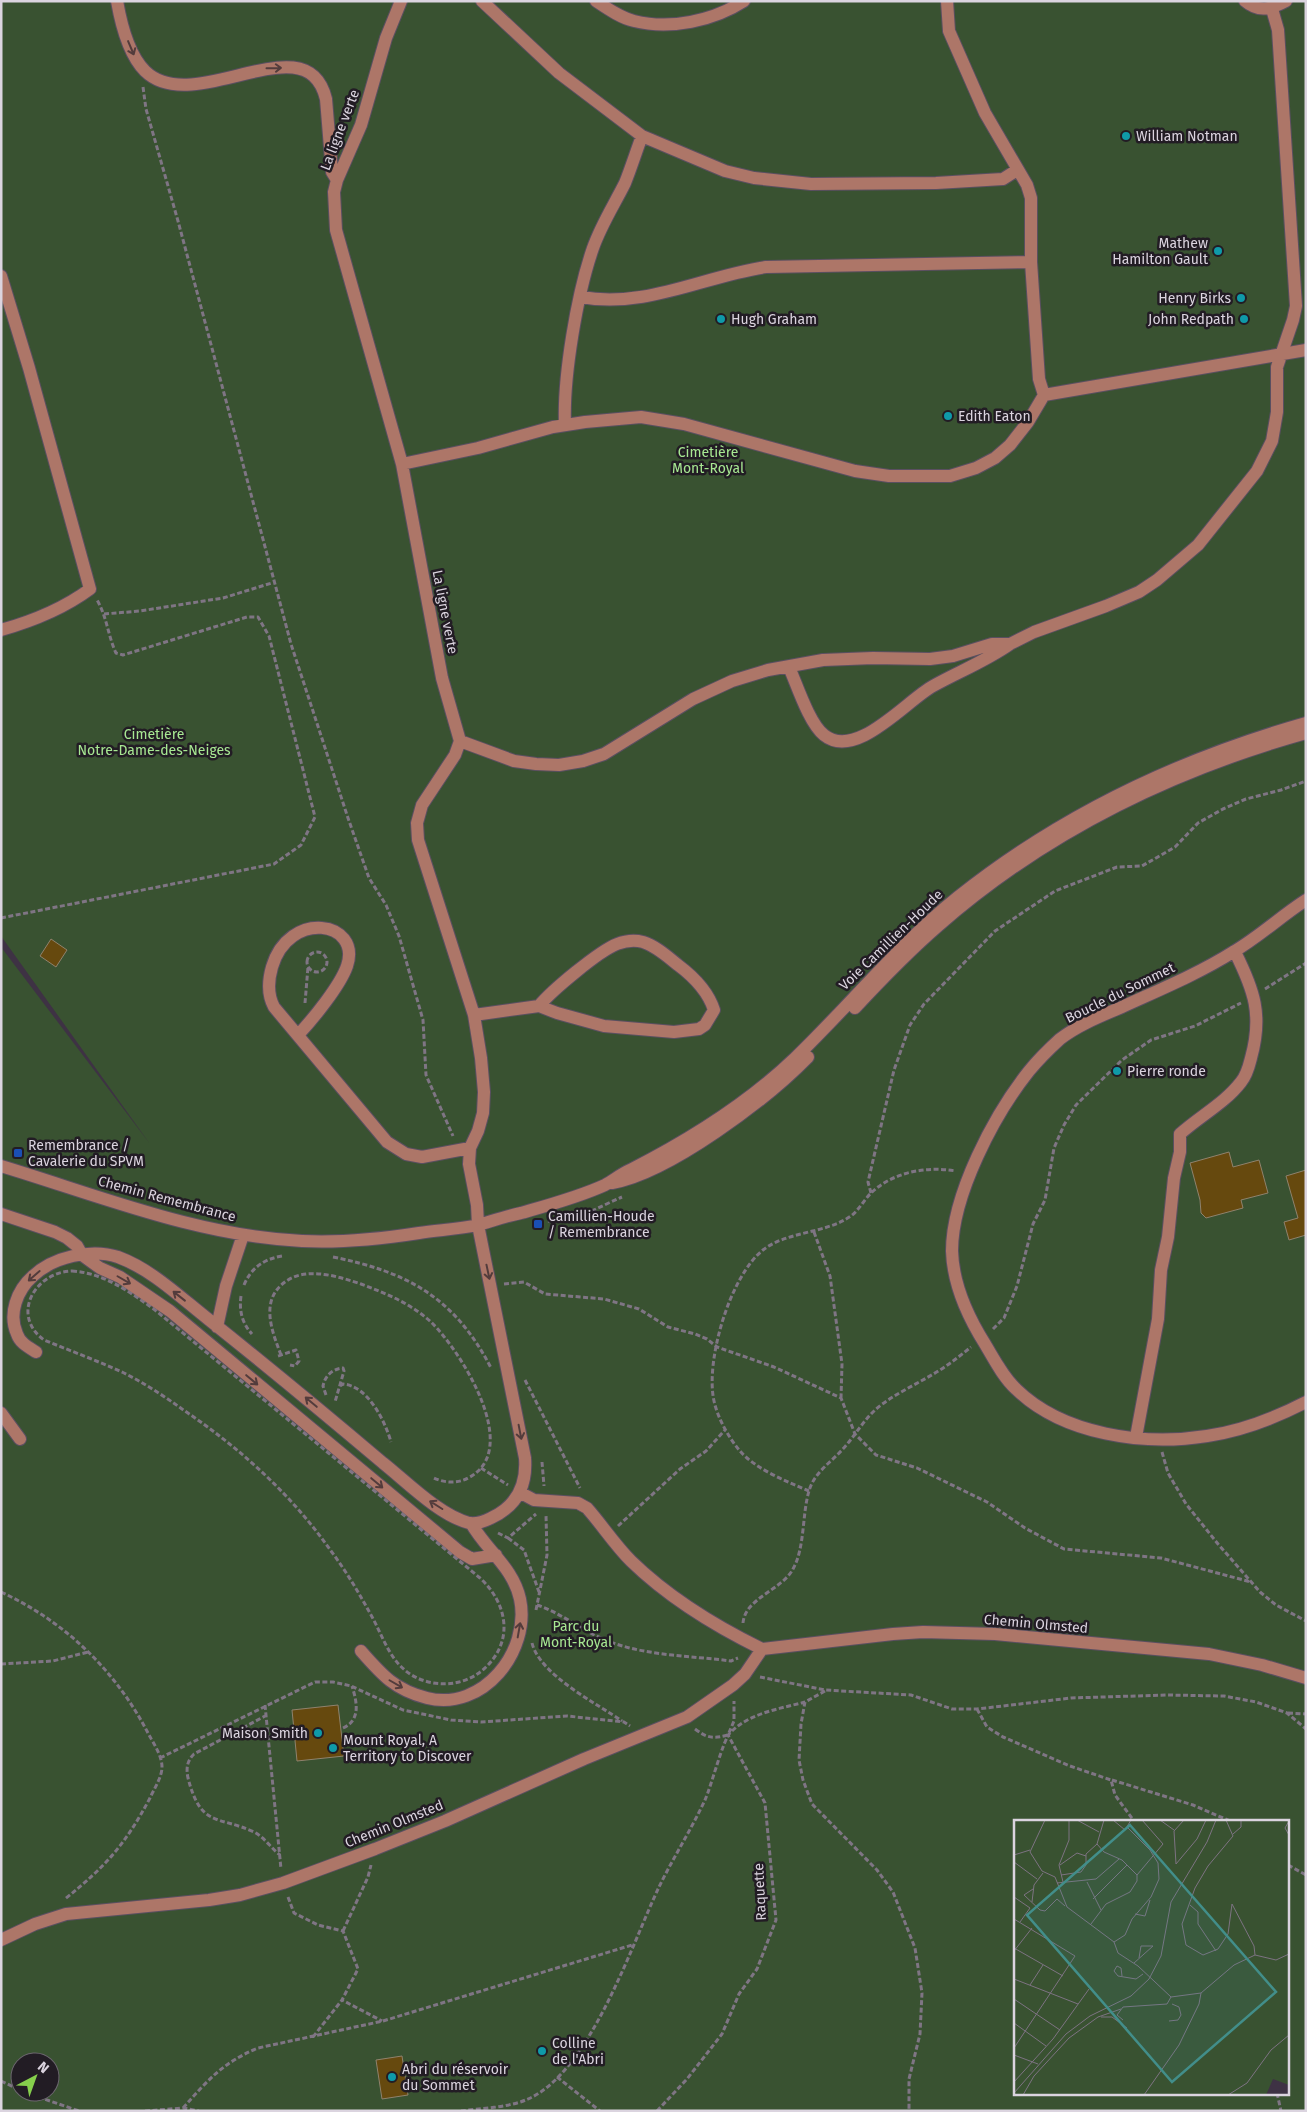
<svg xmlns="http://www.w3.org/2000/svg" width="1307" height="2112" font-family="'Fira Sans',sans-serif">
<style>
.green{fill:#395231;fill-rule:evenodd}
.building{fill:#66490e;stroke:#8f826d}
.lines{fill:none;stroke-linecap:round;stroke-linejoin:round}
.minor-casing{stroke:#5a4f60;stroke-width:14}
.path{stroke:#7f7584;stroke-width:3;stroke-dasharray:5 2.5;stroke-linecap:butt}
.minor{stroke:#ad7668;stroke-width:12}
.oneway{stroke:#533c3c}
.culture-dot{fill:#0f9aa8;stroke:#221c24;stroke-width:2}
.transit-dot{fill:#1a4fb4;stroke:#221c24;stroke-width:2}
.labels{text-anchor:middle;dominant-baseline:central;stroke-width:5;stroke-linejoin:round;paint-order:stroke}
.street-label{font-size:14px;fill:#dbd4df;stroke:#221c24}
.poi-label{font-size:14px;fill:#dbd4df;stroke:#221c24;text-anchor:start}
.park-label{font-size:14px;fill:#a7e892;stroke:#221c24}
.inset-road{fill:none;stroke:#7d7382;stroke-width:1}
.view{fill:#428e8a;fill-opacity:0.15;stroke:#428e8a;stroke-width:2.5}
.inset-edge{fill:none;stroke:#dbd4df;stroke-width:2.5}
</style>
<rect width="100%" height="100%" fill="#3e3244"/>
<path class="green" d="M1 1H1306V2111H1V947L150 1144 1 936ZM1016 1821H1288V2093H1016ZM20 2062H50V2092H20Z"/>
<path class="building" d="M51 939 67 950 56 967 40 956Z
M1229 1152 1233 1167 1259 1160 1268 1193 1241 1200 1243 1208 1206 1218 1201 1213 1200 1200 1190 1163Z
M1306 1170V1235L1289 1240 1284 1222 1298 1218 1286 1176Z
M338 1705 344 1756 297 1761 292 1710Z
M402 2056 408 2095 382 2099 376 2060Z"/>
<g class="lines">
<defs>
<path id="minor" d="M117 1C121 24 128 54 145 71 194 119 307 20 326 99L332 172 337 180
M482 1 559 73 642 136 725 171 754 178 811 184 936 183 1003 179 1017 170
M596 1C608 9 621 18 634 21 670 30 713 21 744 1
M1245 1C1259 13 1271 9 1286 1
M1 276 29 368 90 589C63 609 33 621 1 630
M581 297C645 309 704 276 766 267L1031 262
M1044 395 1306 350
M565 425C563 377 577 294 593 248 601 225 614 205 625 183 631 168 636 152 642 136
M402 464 478 448 553 427 585 422 641 417 684 424 855 471 889 476H950L976 468 995 458 1010 445 1028 422 1044 395 1039 379 1031 262V198L1027 185 985 113 949 31 947 1
M789 667C797 685 809 723 824 735 856 761 907 700 933 686 958 672 986 661 1010 644
M460 741 514 761 536 764 559 765 583 761 604 754 693 699 732 681 768 670 823 660 873 658 930 659 953 656 992 644H1010L1034 632 1106 606 1139 592 1157 580 1198 545 1257 471 1272 441 1277 412V367L1293 320 1296 306 1278 30 1272 9
M1306 900C1281 916 1259 937 1233 952 1198 974 1159 990 1122 1007 1101 1016 1078 1025 1060 1039 1049 1049 1038 1060 1029 1071 994 1115 952 1195 952 1251 953 1284 968 1317 985 1344 994 1359 1003 1377 1016 1389 1063 1435 1144 1446 1207 1436 1242 1431 1275 1418 1306 1402
M855 1008C881 980 908 952 938 926 1044 833 1171 771 1306 733
M474 1015 539 1006 557 1013 604 1026 674 1032 699 1029 705 1025 714 1010C708 991 694 977 678 965 668 957 656 946 643 942 635 940 625 941 617 944 599 951 551 991 539 1006
M298 1035C313 1019 340 986 347 966 362 921 289 909 272 967 268 981 267 994 274 1007L387 1142 406 1154 422 1157 470 1148
M1 1166C100 1196 198 1236 302 1241 341 1243 380 1239 419 1233 439 1230 459 1229 478 1225 492 1221 506 1216 521 1213 549 1205 579 1197 605 1185 614 1180 621 1174 630 1170 689 1140 747 1104 795 1058 850 1005 898 945 958 897 1061 815 1179 759 1306 723
M612 1183C669 1173 767 1099 808 1057
M1 1214 55 1232 67 1238 77 1246 82 1255 100 1268 120 1277 170 1311 460 1552 472 1559 496 1555
M217 1327 226 1286 243 1235
M36 1352C28 1347 20 1343 17 1334 8 1314 17 1290 33 1276 53 1257 91 1248 118 1257 151 1269 180 1297 208 1319 267 1366 325 1414 383 1463 407 1482 439 1515 469 1523 476 1524 485 1521 491 1518 517 1506 527 1485 525 1458L478 1225 477 1205 469 1164 470 1148 478 1131 483 1113 484 1092 481 1058 474 1015 418 840 417 823 422 805 455 755 460 741 442 678 402 464 336 230 334 192 337 180 361 125 386 38 401 1
M1 1413 20 1439
M1136 1437 1158 1319 1161 1270 1168 1237 1174 1178 1180 1152V1134C1200 1116 1225 1103 1241 1082 1247 1075 1249 1066 1251 1058 1263 1015 1254 990 1235 952
M521 1493 534 1500 578 1503 587 1508C602 1525 615 1545 631 1561 669 1598 715 1626 762 1649
M361 1651C382 1675 395 1690 427 1698 483 1712 531 1651 520 1599 513 1567 486 1550 471 1523
M1 1940 35 1924 66 1914 209 1900 240 1895 283 1883 375 1849 445 1821 584 1759 687 1717 733 1685 745 1674 762 1649 893 1634 923 1632 995 1634 1209 1654 1262 1665 1306 1678"/>
</defs>
<use href="#minor" class="minor-casing"/>
<path class="path" d="M143 87 146 109 178 221 291 644 348 818 369 878 386 905 399 936 423 1020 426 1075 453 1136
M104 614 140 611 223 598 275 582
M1 918 274 864 301 845 315 817 269 636 258 617H247L123 655 116 653C108 636 107 617 97 600
M307 962a10 10 0 1 1 20 0a10 10 0 1 1-20 0Z
M1265 989 1306 963
M305 1003 308 967
M871 1193 868 1182 894 1070 910 1025 924 1004 995 931 1055 891 1117 867 1142 866 1175 847 1198 823 1223 809 1246 799 1281 790 1306 781
M548 1221C572 1224 600 1206 622 1197
M814 1232 830 1276 842 1364 841 1398
M333 1257C408 1272 455 1298 491 1368
M72 1271C104 1273 130 1292 155 1310L480 1578C506 1602 515 1639 486 1667 466 1687 433 1689 410 1674 389 1660 383 1636 371 1615 359 1593 346 1571 331 1551 291 1494 240 1448 182 1409 164 1396 144 1383 124 1373 98 1361 71 1351 44 1340 10 1315 35 1272 72 1271Z
M504 1284 524 1282 545 1294 604 1299 639 1309 668 1327 695 1334 707 1339 717 1347 774 1367 841 1398 855 1434 876 1455 917 1468 987 1502 1025 1528 1064 1549 1161 1558 1251 1582
M244 1285C251 1268 264 1259 282 1256
M241 1296C239 1311 242 1323 252 1334
M993 1329 1004 1318 1017 1286 1033 1224 1045 1200 1054 1148 1064 1125 1076 1105 1122 1060 1151 1040 1195 1026 1241 1003
M281 1355C271 1329 259 1298 288 1280 309 1267 340 1277 361 1284 387 1294 410 1303 431 1322 460 1350 524 1450 468 1478 457 1484 443 1483 432 1477
M278 1356 296 1350 299 1361 295 1366 290 1365
M525 1380 580 1488
M340 1386 343 1384C368 1386 385 1421 391 1442
M326 1395 323 1386C325 1376 332 1369 343 1368L344 1371 335 1402
M1162 1452 1168 1473 1186 1504 1218 1544 1260 1592 1276 1605 1306 1621
M542 1462 544 1486
M481 1468 508 1485
M809 1491C788 1482 755 1469 740 1451 729 1438 718 1419 714 1401 705 1361 730 1276 763 1250 787 1231 825 1234 851 1216 859 1210 864 1200 871 1193 893 1172 926 1166 956 1171
M618 1526 680 1469 706 1451 725 1430
M498 1533 508 1538 536 1514
M508 1538 524 1550 539 1592
M1 1592C66 1622 117 1672 149 1735 154 1744 162 1756 162 1767 162 1777 154 1789 150 1798 125 1845 106 1866 65 1899
M537 1605C564 1614 586 1634 613 1643 650 1656 693 1656 731 1661L738 1658
M536 1610 547 1555 546 1515
M743 1623C745 1598 782 1590 793 1569 805 1548 802 1514 809 1491 814 1473 830 1463 842 1450 856 1435 865 1417 881 1405 900 1391 921 1382 940 1370 951 1363 961 1355 971 1347
M532 1643C540 1675 596 1703 622 1721
M1 1664 53 1661 88 1652
M760 1677 825 1690 911 1695 952 1709H977L1071 1698 1167 1695 1224 1696 1256 1702 1287 1713 1306 1729
M825 1691 805 1702 801 1724 799 1760 803 1780 812 1804 877 1870 893 1892 915 1948 922 1993 920 2034 909 2079V2111
M265 1705 281 1869
M977 1709 987 1727 1003 1737 1070 1766 1111 1780 1115 1795 1134 1821
M1288 1713 1306 1714
M267 1715 194 1754C187 1761 186 1768 188 1778 201 1828 217 1815 254 1832 264 1837 271 1848 280 1855
M343 1728C361 1720 357 1702 352 1686
M695 1729C707 1738 713 1739 728 1735L734 1721V1701
M160 1758 315 1682H333L351 1686 403 1710 451 1720 481 1722 567 1716 624 1722 630 1726
M1112 1780 1193 1805 1230 1821
M1288 1865 1306 1875
M288 1897 294 1913 318 1925 343 1931 358 1969 342 2000 382 2021
M343 1931 368 1877 371 1865
M313 2037 342 2000
M557 2077 600 2111
M1 2081 20 2090
M24 2092 79 2111
M1277 2093 1281 2111
M183 2108C208 2080 222 2063 258 2048L383 2021 632 1945
M145 2111 183 2108 199 2111
M461 2111C482 2108 508 2108 528 2099 590 2072 631 1946 659 1887 673 1858 691 1830 705 1800 711 1787 723 1740 730 1733 749 1713 779 1709 805 1702
M657 2111 687 2079 722 2034 739 1994 757 1969 776 1920 765 1803 728 1735"/>
<use href="#minor" class="minor"/>
</g>
<defs><path id="oneway-shaft" d="M-6 0H5M1.5-3L5.5 0L1.5 3" fill="none" stroke-width="1.6" stroke-linecap="round" stroke-linejoin="round" transform="scale(1.25)"/></defs>
<g class="oneway">
<use href="#oneway-shaft" transform="translate(131 48) rotate(67)"/>
<use href="#oneway-shaft" transform="translate(274 68) rotate(-1)"/>
<use href="#oneway-shaft" transform="translate(488 1272) rotate(78)"/>
<use href="#oneway-shaft" transform="translate(34 1276) rotate(139)"/>
<use href="#oneway-shaft" transform="translate(124 1280) rotate(30)"/>
<use href="#oneway-shaft" transform="translate(179 1296) rotate(-142)"/>
<use href="#oneway-shaft" transform="translate(252 1380) rotate(40)"/>
<use href="#oneway-shaft" transform="translate(311 1402) rotate(-140)"/>
<use href="#oneway-shaft" transform="translate(520 1432) rotate(79)"/>
<use href="#oneway-shaft" transform="translate(377 1483) rotate(40)"/>
<use href="#oneway-shaft" transform="translate(436 1505) rotate(-148)"/>
<use href="#oneway-shaft" transform="translate(519 1630) rotate(-80)"/>
<use href="#oneway-shaft" transform="translate(396 1684) rotate(30)"/>
</g>
<g class="culture-dot">
<circle cx="1126" cy="136" r="5"/>
<circle cx="1218" cy="251" r="5"/>
<circle cx="1241" cy="298" r="5"/>
<circle cx="721" cy="319" r="5"/>
<circle cx="1244" cy="319" r="5"/>
<circle cx="948" cy="416" r="5"/>
<circle cx="1117" cy="1071" r="5"/>
<circle cx="318" cy="1733" r="5"/>
<circle cx="333" cy="1748" r="5"/>
<circle cx="542" cy="2051" r="5"/>
<circle cx="392" cy="2077" r="5"/>
</g>
<g class="transit-dot">
<rect x="13" y="1148" width="10" height="10" rx="2.5"/>
<rect x="533" y="1219" width="10" height="10" rx="2.5"/>
</g>
<g class="labels">
<g class="street-label">
<text transform="translate(340 130) rotate(-69)">La ligne verte</text>
<text transform="translate(445 612) rotate(79)">La ligne verte</text>
<text transform="translate(891 940) rotate(-44)">Voie Camillien-Houde</text>
<text transform="translate(1120 993) rotate(-26)">Boucle du Sommet</text>
<text transform="translate(167 1199) rotate(15)">Chemin Remembrance</text>
<text transform="translate(1036 1624) rotate(5)">Chemin Olmsted</text>
<text transform="translate(394 1824) rotate(-22)">Chemin Olmsted</text>
<text transform="translate(760 1892) rotate(-93)">Raquette</text>
</g>
<g class="poi-label">
<text x="1136" y="136">William Notman</text>
<text x="1208" y="243" text-anchor="end">Mathew<tspan x="1208" dy="16">Hamilton Gault</tspan></text>
<text x="1231" y="298" text-anchor="end">Henry Birks</text>
<text x="731" y="319">Hugh Graham</text>
<text x="1234" y="319" text-anchor="end">John Redpath</text>
<text x="958" y="416">Edith Eaton</text>
<text x="1127" y="1071">Pierre ronde</text>
<text x="28" y="1145">Remembrance /<tspan x="28" dy="16">Cavalerie du SPVM</tspan></text>
<text x="548" y="1216">Camillien-Houde<tspan x="548" dy="16">/ Remembrance</tspan></text>
<text x="308" y="1733" text-anchor="end">Maison Smith</text>
<text x="343" y="1740">Mount Royal, A<tspan x="343" dy="16">Territory to Discover</tspan></text>
<text x="552" y="2043">Colline<tspan x="552" dy="16">de l'Abri</tspan></text>
<text x="402" y="2069">Abri du réservoir<tspan x="402" dy="16">du Sommet</tspan></text>
</g>
<g class="park-label">
<text x="708" y="452">Cimetière<tspan x="708" dy="16">Mont-Royal</tspan></text>
<text x="154" y="734">Cimetière<tspan x="154" dy="16">Notre-Dame-des-Neiges</tspan></text>
<text x="576" y="1626">Parc du<tspan x="576" dy="16">Mont-Royal</tspan></text>
</g>
</g>
<g transform="translate(1014 1820)">
<rect width="275" height="275" fill="#3e3244"/>
<path d="M0 0H275V265L259 259 252 275H0Z" fill="#395231"/>
<path class="inset-road" d="M31 0 16 32 28 51 41 57 53 87 100 122 104 133 124 146 157 177 153 184 109 187 103 195 109 200M63 0 85 12M99 0 111 10 117 0M146 0 160 10M170 0 160 11 162 44 183 19 192 0M212 0 219 16 194 46 181 68 168 104 172 125 189 135 204 129 214 114 218 84 240 126 241 135 262 140 275 134M275 1 271 8 275 15M219 14 227 7V0M0 35 16 30M0 42 23 59M46 45 63 33 72 36M47 55 67 52 72 45V34L83 24M123 55 149 24 128 0M49 62 45 45 55 20V0M73 62 87 90M43 63 82 59 105 39M19 69 10 75 26 90 31 91 43 79 51 86M0 77 16 88 6 102M79 79 113 45M18 82 20 65 29 53M176 85 184 92V104L202 131M121 94 131 96 136 80M0 99 61 136 0 228M77 104 92 84 116 72 123 61V55L108 40 90 32 83 24 90 0M100 122 111 115 118 99 137 77 145 59 144 43 136 30 114 8M0 128 49 156M0 131 18 108M120 143 139 126H127L125 138M108 156 107 148 103 146 100 151 104 156 122 159 129 154M0 159 64 184M16 165 29 145M157 177 187 173M0 179 46 210M87 197H98L113 208M155 201 164 200 167 195 165 187 158 184M0 203 32 226M0 235 24 244M0 262 39 219 75 169M0 273 52 214 76 196 117 176 135 159 147 136 157 82 193 22 202 0M9 275 20 256 55 218 84 197 107 189M130 275 165 225 185 184 187 173 220 145 241 135M214 275 233 263 257 230 275 215"/>
<path class="view" d="M116 5 262 172 158 262 13 95Z"/>
<rect width="275" height="275" class="inset-edge"/>
</g>
<rect width="1307" height="2112" fill="none" stroke="#dbd4df" stroke-width="5"/>
<g transform="translate(35 2077) rotate(41)"><circle r="24" fill="#221c24" stroke="#6c666f"/>
<path d="M0-4L9 19L0 12L-9 19Z" fill="#86cf4c"/>
<text y="-8" font-size="14" font-weight="bold" text-anchor="middle" fill="#dbd4df">N</text>
</g>
</svg>
